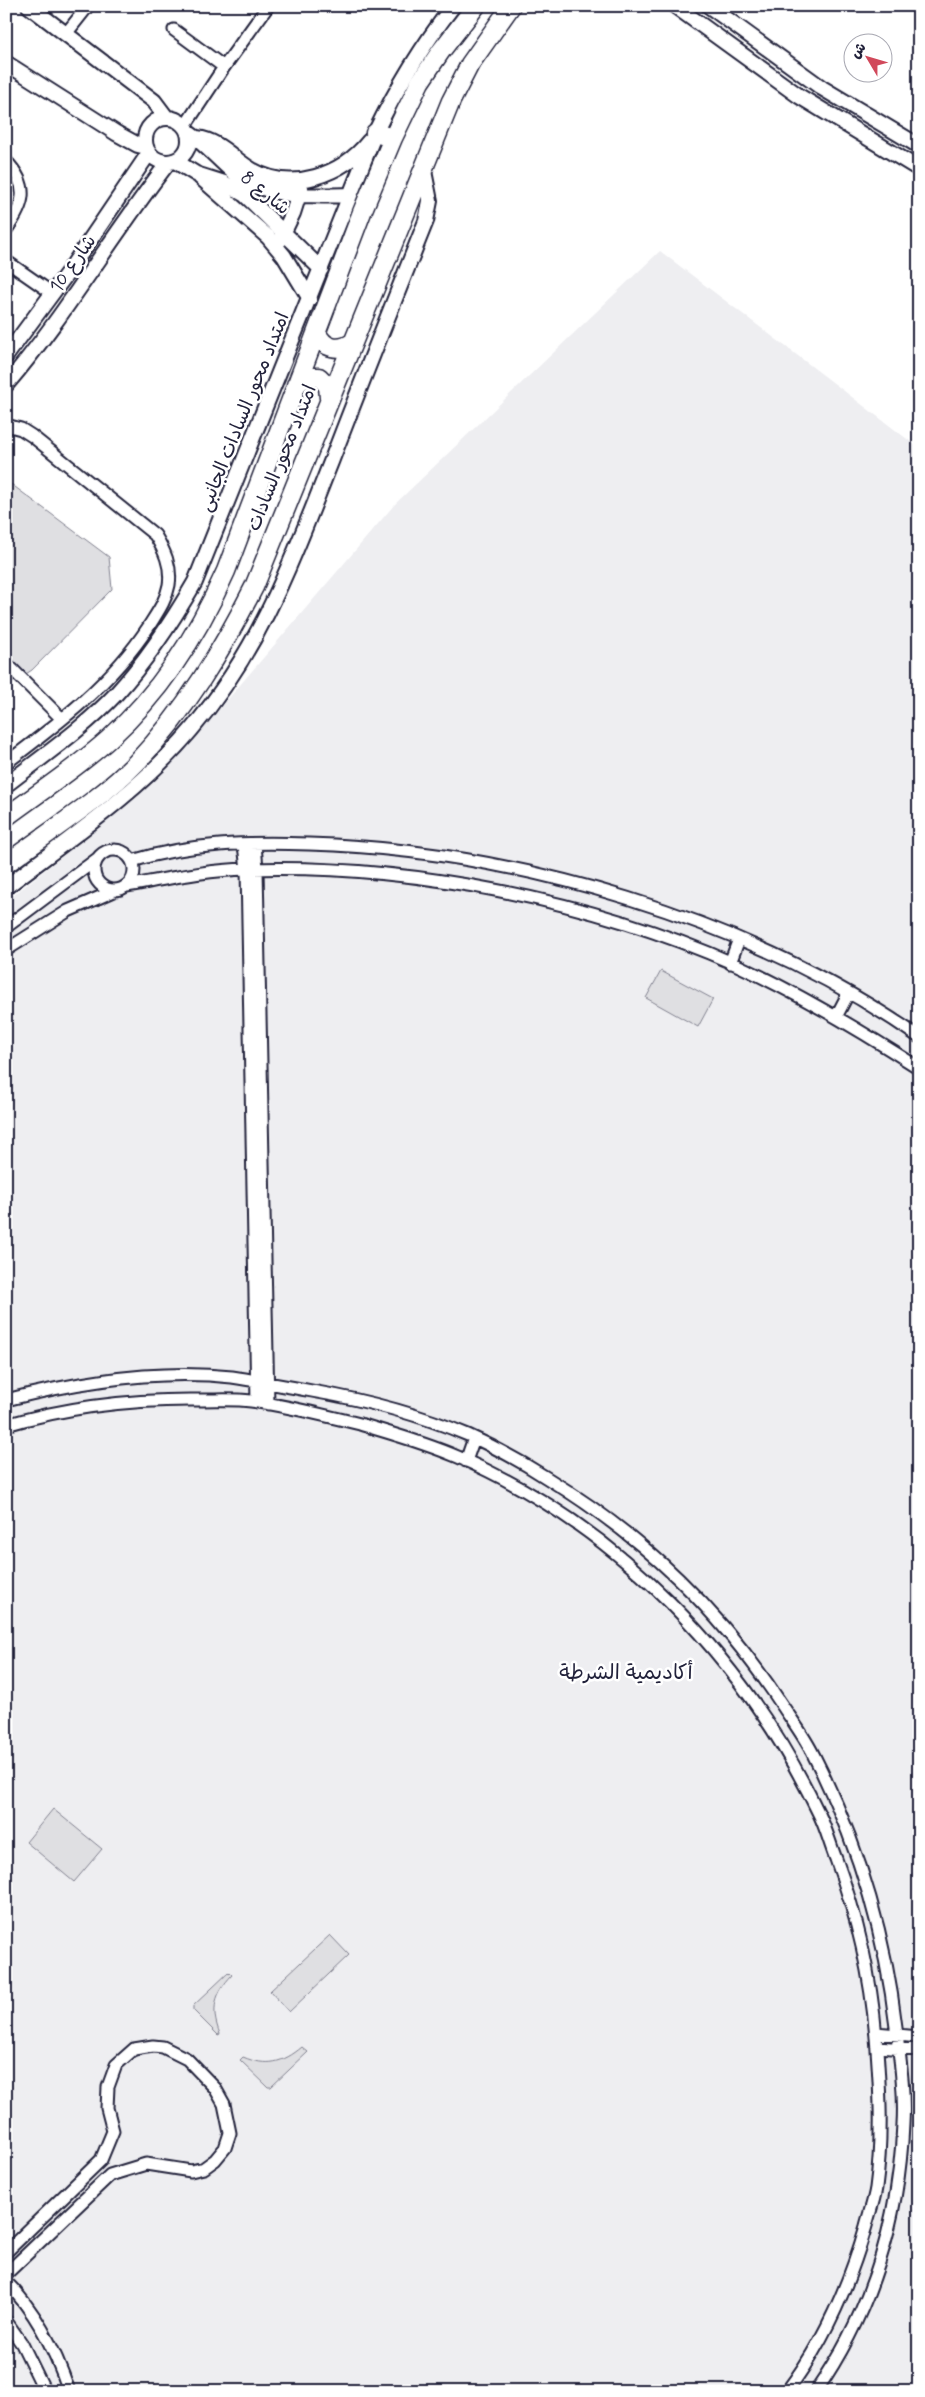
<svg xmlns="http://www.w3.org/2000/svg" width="925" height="2397" font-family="Mynerve,'Playpen Sans Arabic',sans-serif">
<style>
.built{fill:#eeeef1}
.green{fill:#dfdfe2;stroke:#80808e}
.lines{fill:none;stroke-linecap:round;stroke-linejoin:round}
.minor-casing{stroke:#22223b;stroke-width:15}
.tertiary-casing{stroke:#22223b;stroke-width:18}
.primary-casing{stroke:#22223b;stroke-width:21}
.minor{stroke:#fff;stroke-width:11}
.tertiary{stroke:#fff;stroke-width:14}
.primary{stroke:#fff;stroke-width:18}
.labels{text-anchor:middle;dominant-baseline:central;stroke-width:5;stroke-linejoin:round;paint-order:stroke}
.street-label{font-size:19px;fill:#22223b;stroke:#fff}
.quarter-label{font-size:21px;fill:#22223b;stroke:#fff}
</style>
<rect width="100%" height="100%" fill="#fff"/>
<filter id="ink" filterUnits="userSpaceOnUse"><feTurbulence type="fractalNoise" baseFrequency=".02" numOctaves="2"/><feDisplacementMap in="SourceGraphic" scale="10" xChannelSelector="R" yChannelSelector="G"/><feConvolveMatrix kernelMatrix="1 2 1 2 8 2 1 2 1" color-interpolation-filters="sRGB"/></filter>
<g filter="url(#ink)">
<path class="built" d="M660 251 919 448V2391H6V901L125 807 169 768 395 504Z"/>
<path class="green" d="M11 484 109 557 112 589 32 670 6 687V490Z
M661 971 713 999 698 1027 646 998Z
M53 1809 102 1849 74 1882 26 1842Z
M330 1935 349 1955 289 2012 270 1991Z
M229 1972 232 1975C215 1993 210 2009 220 2034L218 2035 193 2010V2006Z
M302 2047 308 2052 271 2087H268L240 2060 243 2057C267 2067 283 2063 302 2047Z"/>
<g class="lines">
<defs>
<path id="minor" d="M174 30 224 67
M65 35 88 6
M185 126 224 67 268 6
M6 161C30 186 25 204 6 230
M6 261 52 293
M6 425 21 429 32 436 155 535C164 550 172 566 169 585 166 601 157 613 149 626 112 683 59 723 6 763
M6 663 62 719
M255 844 257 869 268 1404
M244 845 247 869 257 1402
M94 870a20 20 0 1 1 40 0a20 20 0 1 1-40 0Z
M132 861C189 843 250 842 309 844 515 850 749 918 919 1037
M127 886C166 879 207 870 247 869 408 864 589 899 737 965 800 994 860 1030 919 1068
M6 927 97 859
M6 950 68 911 114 891
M730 963 739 939
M836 1017 848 994
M6 1400C76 1382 159 1369 232 1377 258 1381 285 1386 312 1391 364 1400 419 1414 468 1435 495 1447 522 1462 547 1478 645 1538 721 1611 784 1708 794 1723 806 1739 814 1756 857 1841 885 1933 896 2027 900 2059 905 2092 903 2124 899 2220 871 2312 816 2391
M6 1425C69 1406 137 1399 203 1400 219 1400 235 1399 251 1401 288 1406 324 1415 360 1424 393 1434 426 1443 458 1457 617 1526 745 1658 819 1814 826 1828 830 1844 836 1859 857 1916 871 1976 876 2037 880 2087 883 2137 876 2188 874 2201 869 2214 866 2226 849 2285 824 2342 787 2391
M466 1461 474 1438
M876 2033 919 2037
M877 2047 919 2050
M6 2252 101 2160 113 2131 107 2108 108 2087 116 2065 134 2049 153 2046 163 2047 187 2059 215 2088 224 2104 230 2133 225 2148 215 2160 204 2168 191 2171 146 2164 110 2175 6 2274
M6 2282C36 2311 56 2352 69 2391
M6 2321 22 2344 45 2391"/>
<path id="tertiary" d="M29 6 154 101 166 117
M675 6 799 96 919 169
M709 6 822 88 919 146
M6 63 116 133 138 145 146 147
M145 140a22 22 0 1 1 44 0a22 22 0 1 1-44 0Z
M189 133C205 144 217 158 232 171 265 199 310 196 350 195
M197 138C220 141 233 159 252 170 292 193 342 175 369 141
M175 161 196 174 224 183 245 195 321 269
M200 177 268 237 284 256 310 299
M280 240 293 213 301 188
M6 356 71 268 149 153
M6 385C66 315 112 235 168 163
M6 785C43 756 83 729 116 694 147 660 172 622 195 582L375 133C397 87 422 46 453 6
M6 887C70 838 139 792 191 730 261 648 292 560 331 462 362 381 394 301 426 221L430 201 424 171"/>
<path id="primary" d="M375 133 393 138
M317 333C324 349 339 352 353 342
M296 385 306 377H319L328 386 329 398
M6 817C41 791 78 767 110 738 162 691 198 634 226 571L362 212 393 138 420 82 441 51 476 6
M6 864C47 833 101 799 136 763 185 712 222 650 254 587L451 101 470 64 511 6"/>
</defs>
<use href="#minor" class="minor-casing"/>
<use href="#tertiary" class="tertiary-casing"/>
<use href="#primary" class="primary-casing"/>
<use href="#minor" class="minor"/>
<use href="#tertiary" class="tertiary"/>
<use href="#primary" class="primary"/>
</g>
</g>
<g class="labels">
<g class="street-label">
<text transform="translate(265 193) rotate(39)">شارع 8</text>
<text transform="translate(73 264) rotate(-55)">شارع 10</text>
<text transform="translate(244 412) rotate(-68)">امتداد محور السادات الجانبى</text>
<text transform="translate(282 458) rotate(-68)">امتداد محور السادات</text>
</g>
<g class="quarter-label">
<text x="626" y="1673">أكاديمية الشرطة</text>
</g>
</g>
<rect width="925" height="2397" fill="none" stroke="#fff" stroke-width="25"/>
<rect x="12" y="12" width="900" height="2372" fill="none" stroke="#22223b" stroke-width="2" filter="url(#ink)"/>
<g transform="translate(868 58) rotate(308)"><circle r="24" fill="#ffffff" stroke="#a7a7b1"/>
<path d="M0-4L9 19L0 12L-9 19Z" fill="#d1495b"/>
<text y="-8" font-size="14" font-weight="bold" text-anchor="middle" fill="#22223b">ش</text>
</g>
</svg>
